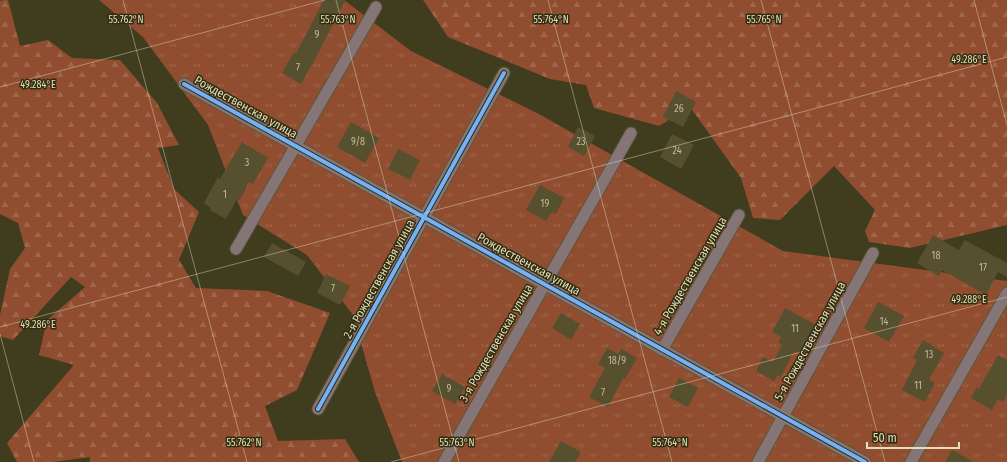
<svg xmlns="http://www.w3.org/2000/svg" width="1007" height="462" font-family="'Fira Sans Condensed',sans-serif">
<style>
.grass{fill:url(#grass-tufts)}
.forest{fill:url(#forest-firs)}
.building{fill:#57502f}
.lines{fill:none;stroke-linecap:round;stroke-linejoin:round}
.minor-casing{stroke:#5b573d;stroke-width:13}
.minor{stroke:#857576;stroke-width:11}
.cycleway-casing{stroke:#312d0f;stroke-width:6}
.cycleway{stroke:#73b2f8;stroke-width:4}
.ticks{fill:none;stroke:#e3debc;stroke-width:1;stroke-opacity:0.45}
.labels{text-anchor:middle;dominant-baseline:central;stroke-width:3;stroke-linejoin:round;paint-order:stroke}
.number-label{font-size:10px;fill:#c0ba99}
.street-label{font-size:12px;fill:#e3debc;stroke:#312d0f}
.ticks-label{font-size:10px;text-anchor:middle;fill:#e3debc;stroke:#312d0f;stroke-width:3;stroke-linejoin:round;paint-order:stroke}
</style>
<defs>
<pattern id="grass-tufts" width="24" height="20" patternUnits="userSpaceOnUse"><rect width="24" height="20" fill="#904d30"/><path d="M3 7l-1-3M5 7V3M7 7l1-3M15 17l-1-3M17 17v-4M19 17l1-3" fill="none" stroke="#9f664c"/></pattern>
<pattern id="forest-firs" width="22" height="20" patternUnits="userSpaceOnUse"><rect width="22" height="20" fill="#904d30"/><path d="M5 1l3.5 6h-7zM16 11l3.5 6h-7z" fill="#9f664c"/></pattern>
</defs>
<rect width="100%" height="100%" fill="#403c1e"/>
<path class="grass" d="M99 0H344L411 51 537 113 783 251 1007 281V462H402L375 392 353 315 307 255 243 215 208 125 143 37Z"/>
<path class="forest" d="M4 0H8L20 46 48 40 72 58 120 60 157 103 179 145 158 148 174 189 199 212 179 260 196 288 267 291 330 313 297 390 265 406 278 441 345 439 359 462H90V457L53 462H17L7 443 74 365 39 355 47 320 85 287 71 277 13 340 0 336V315L10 269 25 248 18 223 0 214V1Z
M423 0H1007V225L910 248 869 242 865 231 875 210 834 166 780 220 753 218 741 178 690 107 659 126 594 108 586 85 550 79 448 37Z"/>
<path class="building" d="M324 0H346L316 57 301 84 282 73 294 52 296 53Z
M676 91 696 102 683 127 663 117Z
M351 122 379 138 365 163 337 147Z
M578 127 595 136 584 156 568 147Z
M672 134 694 145 681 169 660 157Z
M242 142 268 158 253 184 249 182 240 200 237 199 226 219 210 210 211 208 204 203 218 177 220 179Z
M398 149 420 160 410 180 388 169Z
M540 185 564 198 556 214 552 212 546 221 526 210Z
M933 235 959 250 965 240 1007 263V277L998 272 986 295 942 270 939 276 917 263Z
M272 243 306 262 298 276 264 257Z
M326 274 350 286 340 305 317 293Z
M878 302 904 316 889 342 864 328Z
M785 308 818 326 802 355 794 351 781 377 778 375 774 381 756 371 763 357 773 362 782 345 778 342 781 337 772 332Z
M561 313 580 324 571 340 552 328Z
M923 340 944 353 929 380 935 383 925 402 902 390 917 360 913 358Z
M607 348 618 354 621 349 637 358 625 379 623 378 608 407 589 397 605 368 598 364Z
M998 355 1007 360V395L1003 402 998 399 992 410 971 398 977 387 979 389Z
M442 374 465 387 455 404 432 391Z
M679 378 698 388 688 407 669 397Z
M561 441 581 452 575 462H549Z
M952 450 974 462H945Z"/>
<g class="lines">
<defs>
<path id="minor" d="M184 84 865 462
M236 249 376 7
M662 350 739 215
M318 409 504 73
M444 462 631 133
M758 462 873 253
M911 462 1007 293"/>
</defs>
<use href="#minor" class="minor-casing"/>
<use href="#minor" class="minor"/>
<defs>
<path id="cycleway" d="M184 84 865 462
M318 409 504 73"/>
</defs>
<use href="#cycleway" class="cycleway-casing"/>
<use href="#cycleway" class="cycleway"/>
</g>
<path class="ticks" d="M123 0 247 462M336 0 459 462M548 0 672 462M761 0 885 462M974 0 1007 125M0 87 325 0M0 327 1007 57M0 334 34 462M391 462 1007 297"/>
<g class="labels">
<g class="number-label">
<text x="317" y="35">9</text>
<text x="298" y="68">7</text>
<text x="679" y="109">26</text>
<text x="358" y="142">9/8</text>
<text x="581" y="142">23</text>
<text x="677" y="151">24</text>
<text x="247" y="163">3</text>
<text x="225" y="195">1</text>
<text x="545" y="204">19</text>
<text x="936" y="256">18</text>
<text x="983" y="268">17</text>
<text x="333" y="289">7</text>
<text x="884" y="322">14</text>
<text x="795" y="329">11</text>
<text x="929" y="355">13</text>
<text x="617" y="361">18/9</text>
<text x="918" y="386">11</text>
<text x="449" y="389">9</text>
<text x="603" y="393">7</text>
</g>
<g class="street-label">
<text transform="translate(246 107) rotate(29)">Рождественская улица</text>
<text transform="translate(529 264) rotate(29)">Рождественская улица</text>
<text transform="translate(690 276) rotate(-60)">4-я Рождественская улица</text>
<text transform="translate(379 279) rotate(-61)">2-я Рождественская улица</text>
<text transform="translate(810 341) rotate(-61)">5-я Рождественская улица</text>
<text transform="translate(496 343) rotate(-60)">3-я Рождественская улица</text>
</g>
</g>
<g class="ticks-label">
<text x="126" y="23">55.762°N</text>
<text x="338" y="23">55.763°N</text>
<text x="551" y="23">55.764°N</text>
<text x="764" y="23">55.765°N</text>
<text x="969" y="63">49.286°E</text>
<text x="38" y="88">49.284°E</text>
<text x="969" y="303">49.288°E</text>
<text x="38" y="328">49.286°E</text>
<text x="244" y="446">55.762°N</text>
<text x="457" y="446">55.763°N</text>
<text x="670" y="446">55.764°N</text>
</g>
<path d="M867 442v6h92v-6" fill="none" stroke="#e3debc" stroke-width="2"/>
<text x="873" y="442" font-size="12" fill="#e3debc" stroke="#312d0f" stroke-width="3" paint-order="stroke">50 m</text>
</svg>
